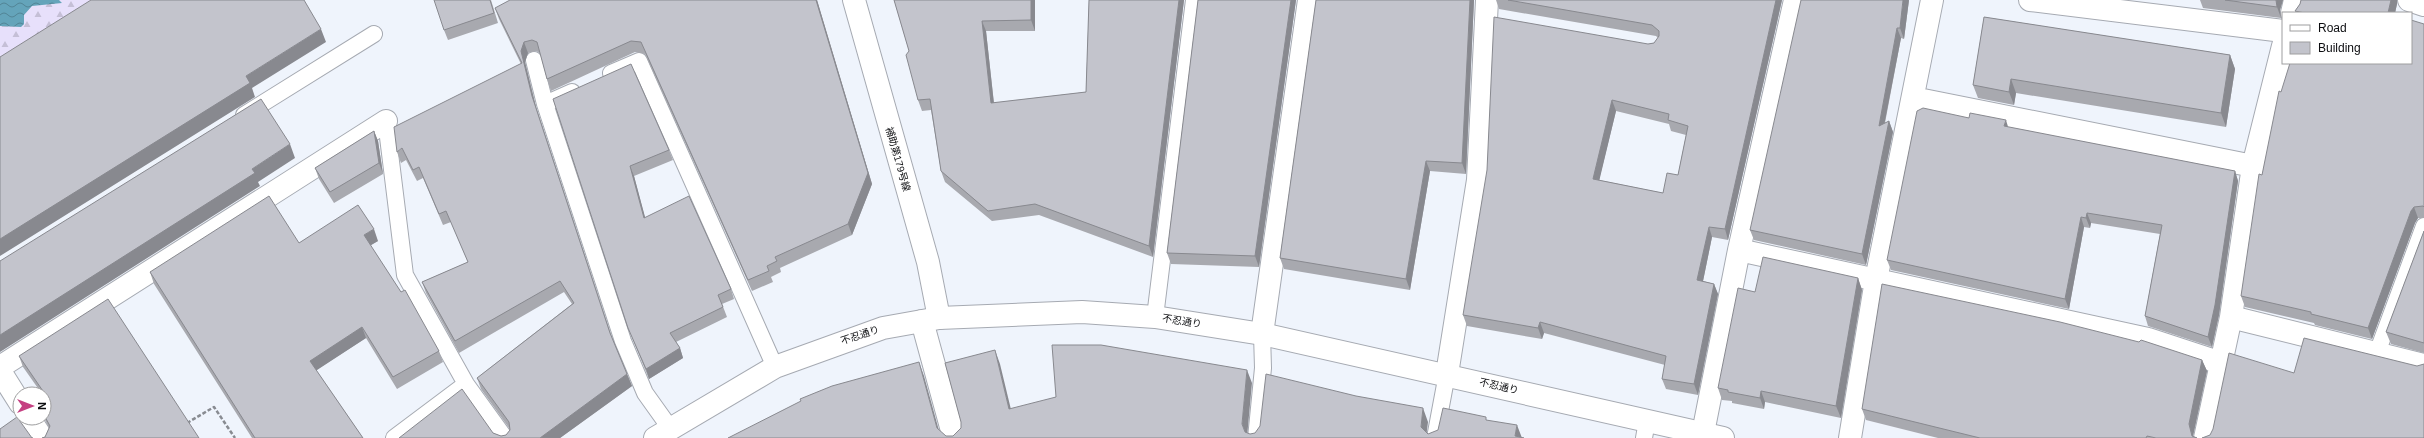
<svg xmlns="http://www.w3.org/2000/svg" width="2424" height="438" font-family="Helvetica,'Noto Sans JP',sans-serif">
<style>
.forest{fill:url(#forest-firs)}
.water{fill:url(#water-waves)}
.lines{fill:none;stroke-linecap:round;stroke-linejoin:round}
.service-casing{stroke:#a6aab2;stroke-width:18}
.minor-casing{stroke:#a6aab2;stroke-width:24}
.tertiary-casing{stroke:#a6aab2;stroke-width:24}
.secondary-casing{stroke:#a6aab2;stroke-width:24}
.path{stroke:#888b91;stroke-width:2.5;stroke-dasharray:4 2;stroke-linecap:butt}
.service{stroke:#fff;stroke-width:16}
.minor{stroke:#fff;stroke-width:22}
.tertiary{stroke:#fff;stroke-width:22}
.secondary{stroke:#fff;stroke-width:22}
.wall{fill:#a8a9af;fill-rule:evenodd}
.shaded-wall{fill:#88898f}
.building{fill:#c3c4cc;stroke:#88898f;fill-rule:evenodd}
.labels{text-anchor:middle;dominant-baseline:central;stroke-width:3;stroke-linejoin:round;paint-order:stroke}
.street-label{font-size:10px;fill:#0c0d10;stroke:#fff}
</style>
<defs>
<pattern id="forest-firs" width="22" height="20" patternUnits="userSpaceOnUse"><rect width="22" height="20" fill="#e7e0fb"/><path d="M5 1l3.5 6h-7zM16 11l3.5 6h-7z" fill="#c5bfd6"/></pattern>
<pattern id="water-waves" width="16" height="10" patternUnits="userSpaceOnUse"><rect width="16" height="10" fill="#64a4ba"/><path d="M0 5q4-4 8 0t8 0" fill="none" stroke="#518496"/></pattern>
</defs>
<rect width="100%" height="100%" fill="#eff4fc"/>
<path class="forest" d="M0 0H98L0 60Z"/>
<path class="water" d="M0 0H59L62 3 32 6 24 15V24L21 27 0 26Z"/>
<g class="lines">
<defs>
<path id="service" d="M534 60 545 104 623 341 645 393 670 428
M611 73 639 61 775 367
M545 104 572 92
M244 115 374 34
M386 121 405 275 466 384 505 438
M1155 317 1194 0
M2377 353 2424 226
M394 438 466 384
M1256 438 1263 368 1262 334
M1435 438 1447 374
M1644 438 1647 421"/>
<path id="minor" d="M2030 0 2283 31
M2409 0 2424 5
M2292 13 2295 0
M1913 98 2253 166
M1739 250 2148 339 2221 363
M2231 317 2424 365
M922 321 954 438
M1262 334 1309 0
M0 367 386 121
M0 371 20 403
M1447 374 1478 180 1487 0
M29 418 42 438
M1703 433 1739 250 1795 0
M1850 438 1876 280 1932 0
M2205 438 2231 317 2253 166 2283 46"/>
<path id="tertiary" d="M854 0 928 262 939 318"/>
<path id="secondary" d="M655 438 775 367 883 328 939 318 1082 312 1155 317 1262 334 1723 438"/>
</defs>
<use href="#service" class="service-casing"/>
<use href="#minor" class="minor-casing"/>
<use href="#tertiary" class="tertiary-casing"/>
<use href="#secondary" class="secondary-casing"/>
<path class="path" d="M187 423 214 407 235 438"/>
<use href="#service" class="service"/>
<use href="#minor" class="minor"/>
<use href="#tertiary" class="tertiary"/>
<use href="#secondary" class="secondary"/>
</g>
<path class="wall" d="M491 0 498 23 448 40 444 30Z
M817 0 872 184 852 235 780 268 781 272 771 277 773 282 752 291 645 54 635 52 551 91 547 79 540 53 536 51 528 53 525 62 536 107 612 337 632 386 560 438H399L493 433 501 436 506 435 510 430 509 428 481 389 477 378 572 304 564 292 459 353 426 293 422 282 468 262 451 222 443 225 423 178 417 181 406 160 401 163 397 152 521 64 499 19 495 8Z
M894 0H1035V31H986L994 103 1086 92 1089 0H1184L1153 257 1039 215 992 221 945 182 941 171 931 110 922 111 918 100 909 51Z
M1198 0H1296L1259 267 1171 264 1167 253Z
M1316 0H1474L1466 174 1430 171 1410 290 1284 269 1280 258Z
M1496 0H1782L1728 240 1712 237 1703 281 1714 284 1718 294 1698 395 1666 389 1662 379 1665 365 1544 333 1542 339 1467 326 1463 315 1648 44 1654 43 1658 38 1656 36 1499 9ZM1616 111 1669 124 1671 131 1686 135 1678 175 1663 193 1599 180Z
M1909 0 1904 39 1901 38 1885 123 1889 121 1893 132 1866 265 1754 240 1750 230Z
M2200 0H2283L2280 10 2281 18 2203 8Z
M2301 0H2397V4L2395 13H2296L2295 11 2300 4Z
M1984 17 2230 55 2235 69 2226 127 2016 93 2014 105 1978 98 1973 85Z
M2424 24V218H2418L2415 223 2372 339 2315 325 2314 323 2245 307 2241 296 2262 175 2281 92Z
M553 99 669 150 673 160 634 176 645 218 731 289 734 299 722 304 727 317 676 342 680 348 683 358 649 379 628 328Z
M2008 127 2235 171 2238 181 2219 315 2212 347 2148 326 2145 316 2160 234 2091 223 2090 228 2084 227 2069 309 1891 270 1887 260Z
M374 131 378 141 383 174 334 203 319 179 315 168Z
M2424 231V353L2391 344 2386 332Z
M378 241 370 245 439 351 443 362 397 389 366 338 316 370 363 438H252L154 284 150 272 299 243Z
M1858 278 1862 290 1841 418 1765 402 1764 409 1732 403V401L1722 400 1718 388 1755 292Z
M19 356 199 438 45 437 49 428 44 418V399L45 398 44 397V394H42L23 367Z
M2202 360 2207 371 2193 436 2197 438H1938L1866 420 1862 409Z"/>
<path class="shaded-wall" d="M816 0H817L872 184 852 235 848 224Z
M1031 0H1035V31L1031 20Z
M1179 0H1184L1153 257 1149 246Z
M1291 0H1296L1259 267 1255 256Z
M1470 0H1474L1466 174 1462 163Z
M1776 0H1782L1728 240 1725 229Z
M1903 0H1909L1904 39 1900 28Z
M2276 0H2283L2280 10 2281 18 2277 7Z
M2391 0H2397V4L2395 13H2388Z
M982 21 986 31 995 114 991 103Z
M1897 28 1901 38 1882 136 1879 126Z
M321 29 326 42 252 88 255 97 0 256V239L246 76Z
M524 42 528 53 525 62 536 107 614 344 532 96 521 51Z
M2230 55 2235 69 2226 127 2221 113Z
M2011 79 2016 93 2014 105 2009 92Z
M1612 100 1616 111 1597 190 1593 179Z
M2006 120 2009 130 2004 126Z
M1889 121 1893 132 1866 265 1862 254Z
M374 131 378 141 383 174 379 163Z
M290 144 295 158 258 182 260 186 0 352V335L252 169Z
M1426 161 1430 171 1410 290 1406 279Z
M630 166 634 176 648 228 644 218Z
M2235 171 2238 181 2219 315 2212 347 2208 337Z
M2414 207 2418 218 2415 223 2372 339 2368 328 2411 211Z
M2087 213 2091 223 2090 228 2086 218Z
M2081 217 2084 227 2069 309 2065 299Z
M1709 227 1712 237 1701 291 1697 280Z
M374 229 378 241 368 247 364 235Z
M1858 278 1862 290 1841 418 1836 406Z
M1714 284 1718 294 1698 395 1694 384Z
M1540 322 1544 333 1542 339 1538 328Z
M362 327 366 338 314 372 310 361Z
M680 348 683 358 649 379 646 369Z
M995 350 1000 364 1014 422 1009 409Z
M2202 360 2207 371 2193 436V438L2189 424Z
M919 362 924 376 941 438 937 428Z
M1247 370 1252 383 1247 437 1242 424Z
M627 374 632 386 560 438H540Z
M1761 391 1765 402 1764 409 1760 398Z
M1423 408 1428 422 1426 438 1421 427Z
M1517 425 1522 438 1515 436Z"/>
<path class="building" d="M91 0H304L321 29 246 76 250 83 0 239V57Z
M434 0H490L494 13 444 30Z
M510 0H816L868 173 848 224 775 257 777 261 767 266 769 271 748 280 641 42 631 41 547 79 537 42 532 40 524 42 521 51 532 96 610 333 627 374 540 438H399L462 389 493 433 501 436 506 435 510 430 509 422 477 378 574 303 560 281 455 341 422 282 468 262 446 211 439 214 419 167 413 170 402 148 397 152 394 127 522 63 495 8Z
M894 0H1031V20L982 21 991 103 1086 92 1089 0H1179L1149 246 1035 204 988 211 941 171 930 99 918 100 906 55 909 51Z
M1198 0H1291L1255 256 1167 253Z
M1316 0H1470L1462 163 1426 161 1406 279 1280 258Z
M1508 0H1776L1725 229 1709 227 1697 280 1714 284 1694 384 1662 379 1666 356 1540 322 1538 328 1463 315 1487 170 1494 17 1648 44 1654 43 1659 36V31L1652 25ZM1612 100 1669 114 1668 120 1688 126 1678 175 1667 173 1663 193 1593 179Z
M1801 0H1903L1900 28H1897L1879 126 1889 121 1862 254 1750 230Z
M2225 0H2276L2277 7Z
M2301 0H2391L2388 13H2305L2295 11 2300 4Z
M1984 17 2230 55 2221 113 2011 79 2009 92 1973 85Z
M2411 20 2424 24V207L2423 206 2414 207 2411 211 2368 328 2311 314V312L2241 296 2259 174 2262 175 2279 91 2281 92 2290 63H2411Z
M631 64 669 150 630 166 644 218 689 196 731 289 718 295 723 307 670 333 680 348 646 369 628 328 553 99Z
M261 99 290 144 252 169 255 173 0 335V261Z
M1923 108 1969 118 1970 113 2006 120 2004 126 2235 171 2215 305 2208 337 2145 316 2162 225 2087 213 2086 218 2081 217 2065 299 1887 260 1917 111Z
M374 131 379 163 330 192 315 168Z
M269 196 299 243 358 205 374 229 364 235 401 292 405 290 439 351 393 377 362 327 310 361 363 438H255L150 272Z
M2424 231V343L2386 332Z
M1763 257 1858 278 1836 406 1761 391 1760 398 1728 392V390L1718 388 1738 288 1755 292Z
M1882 284 2060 322 2139 342 2141 340 2202 360 2189 424 2192 436 2197 438H2156L2147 436 2146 438H1980L1862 409Z
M108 299 199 438H42L45 437 50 426 44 415V399L47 397 19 356Z
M2304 338 2417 366 2424 364V438H2202L2210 435 2213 429 2229 353 2294 373Z
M1052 345H1101L1247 370 1242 424 1245 432 1250 434 1255 433 1260 426 1266 374 1356 396 1423 408 1421 427 1428 434 1438 430 1443 408 1486 417V420L1517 425 1515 436 1524 438H728L801 401 800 399 832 386 919 362 937 428 946 436H953L961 428V422L945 363 995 350 1009 409 1056 397Z
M17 417 32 438H33H0V429Z"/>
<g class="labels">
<g class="street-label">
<text transform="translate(898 159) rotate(74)">補助第179号線</text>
<text transform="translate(1182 321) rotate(9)">不忍通り</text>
<text transform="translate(860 335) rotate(-18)">不忍通り</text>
<text transform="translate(1499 386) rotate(13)">不忍通り</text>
</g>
</g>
<rect x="2282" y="12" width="130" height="52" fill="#ffffff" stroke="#9e9e9f"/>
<rect x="2290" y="25" width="20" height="6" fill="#ffffff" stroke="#9e9e9f"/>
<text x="2318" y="32" font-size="12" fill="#0c0d10">Road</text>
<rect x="2290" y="42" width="20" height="12" fill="#c3c4cc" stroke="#9e9e9f"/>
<text x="2318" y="52" font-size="12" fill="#0c0d10">Building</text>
<g transform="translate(32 406) rotate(90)"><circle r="19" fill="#ffffff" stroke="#9e9e9f"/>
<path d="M0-3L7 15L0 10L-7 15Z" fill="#c54082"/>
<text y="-6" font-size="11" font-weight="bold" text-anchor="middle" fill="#0c0d10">N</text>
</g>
</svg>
